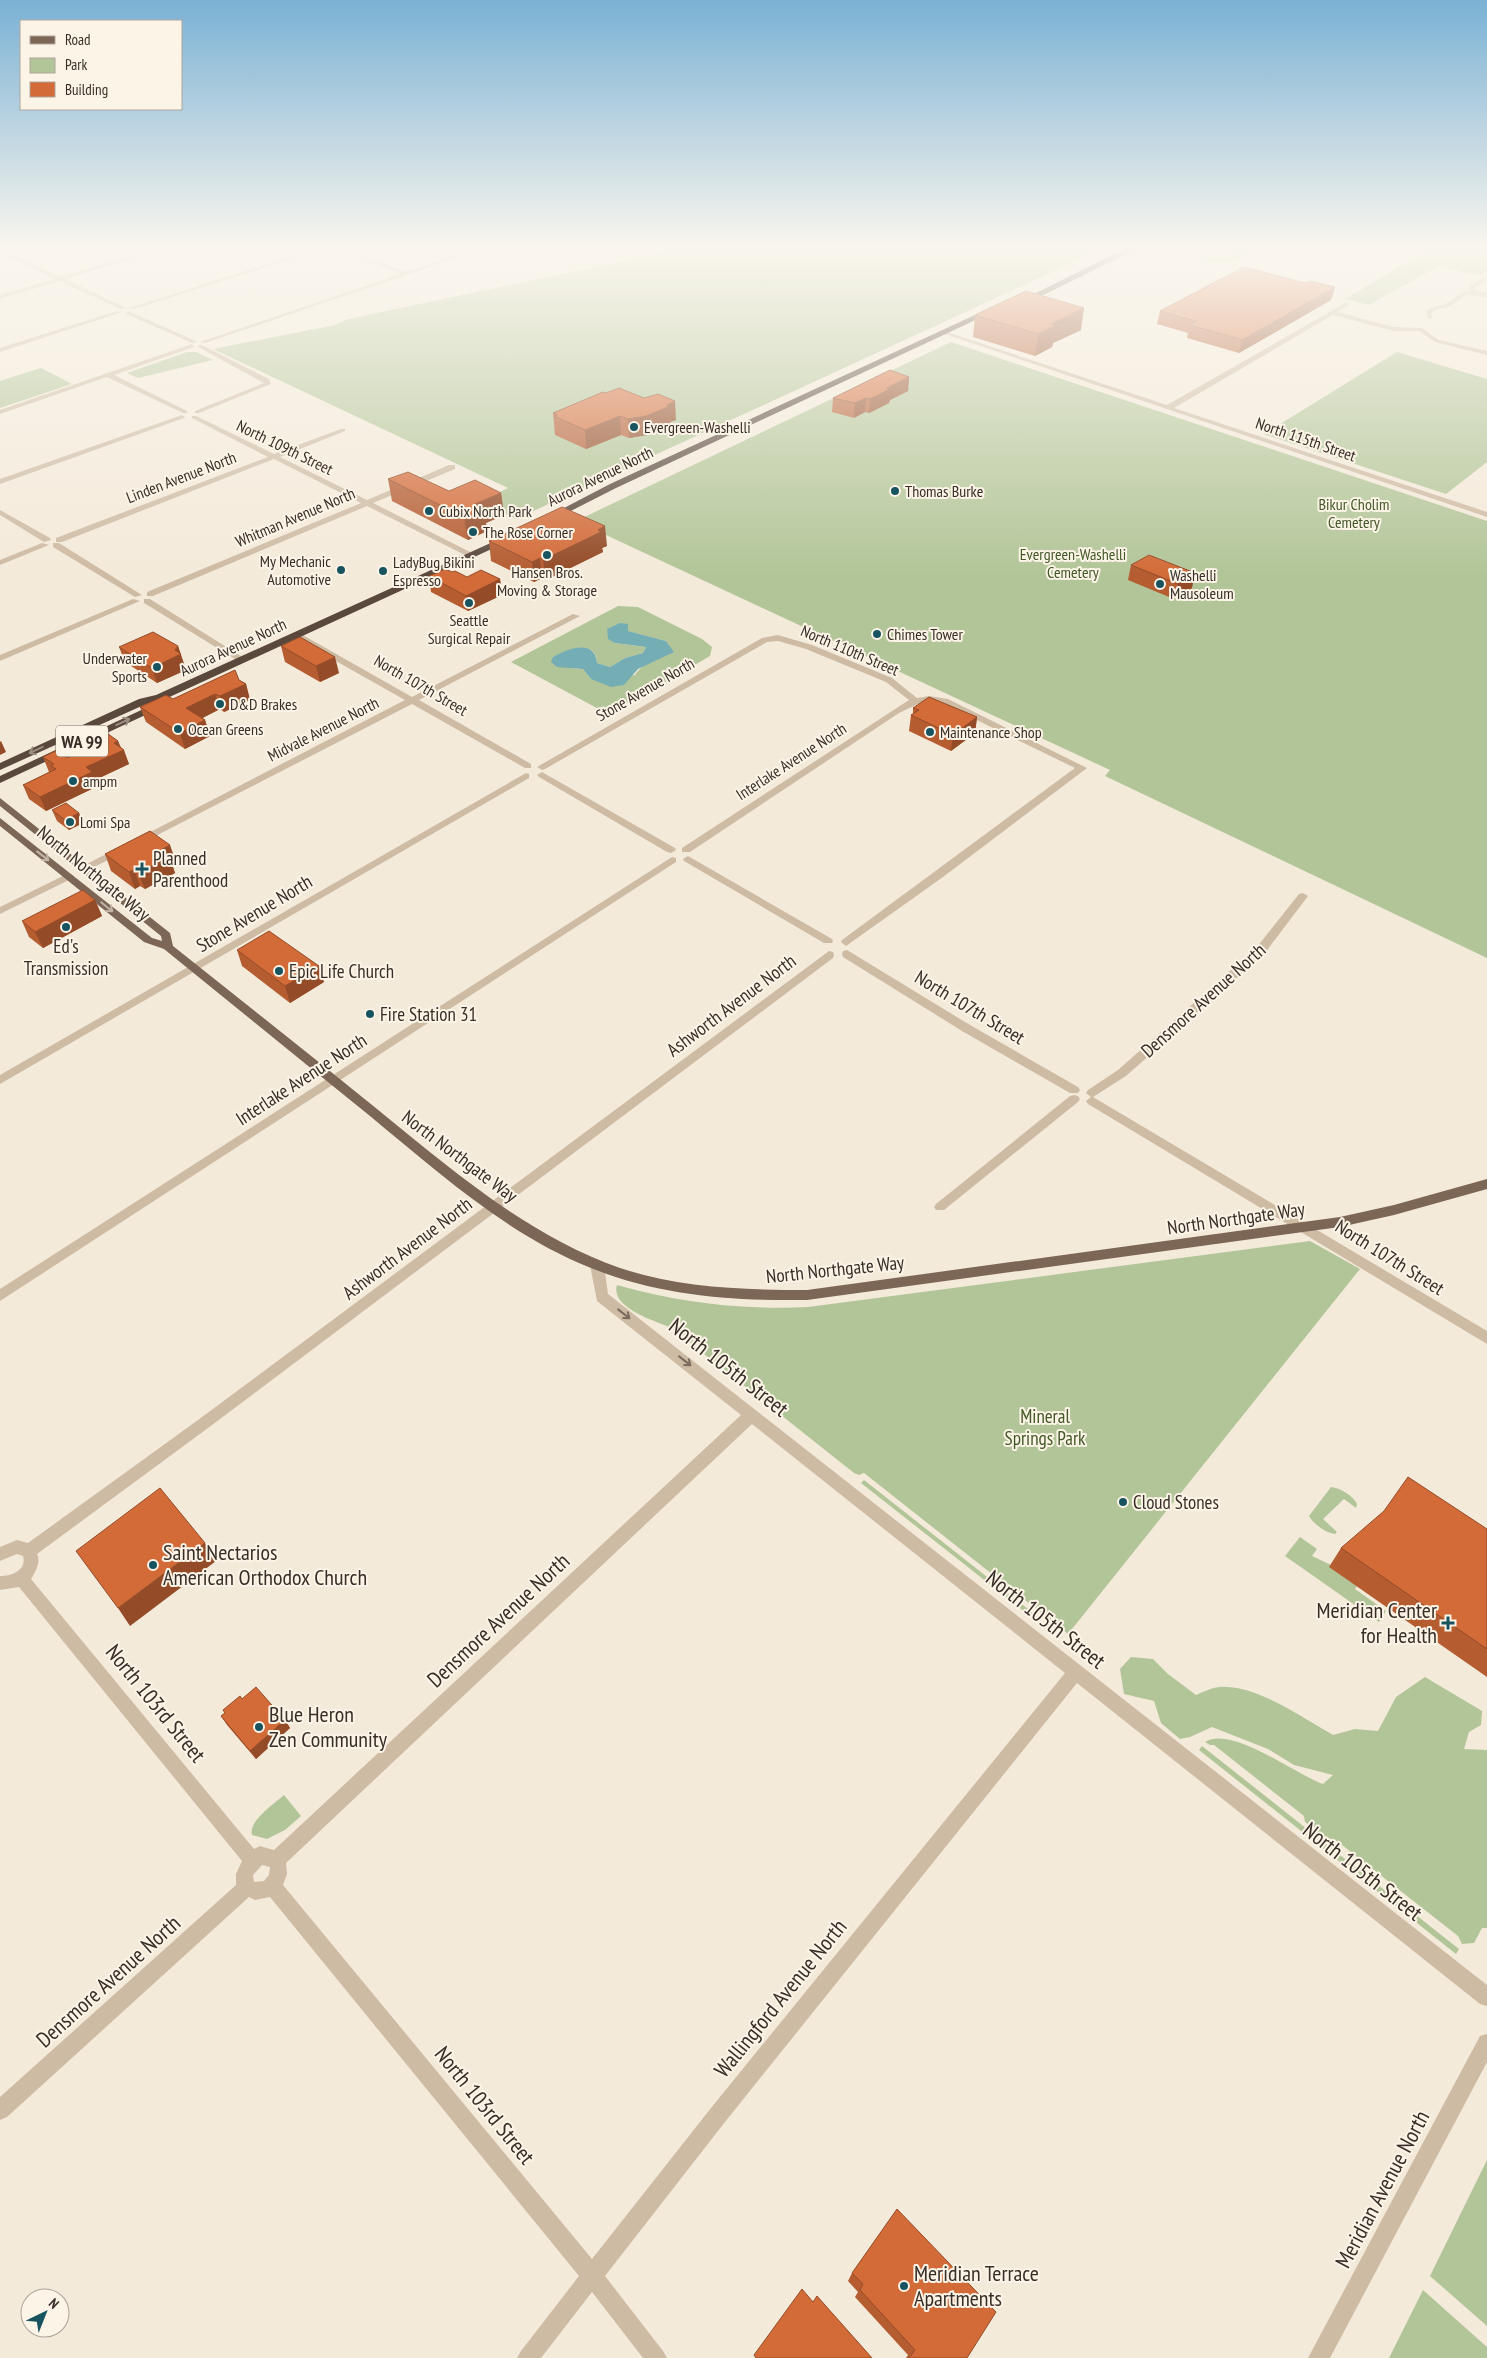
<svg xmlns="http://www.w3.org/2000/svg" width="1487" height="2358" font-family="'PT Sans Narrow',sans-serif">
<style>
.green{fill:#b2c598;fill-rule:evenodd}
.water{fill:#75adb5}
.lines{fill:none;stroke-linecap:round;stroke-linejoin:round}
.minor{fill:#cebba4;fill-rule:evenodd}
.major{fill:#7c6656;fill-rule:evenodd}
.highway{fill:#5a483d;fill-rule:evenodd}
.wall{fill:#b55c31}
.shaded-wall{fill:#944b28}
.building{fill:#d36b39;stroke:#944b28}
.oneway{stroke:#9a8d81}
.oneway2{stroke:#c2b4a6}
.oneway3{stroke:#7c6d5f}
.poi-dot{fill:#17545f;stroke:#fbf4e7;stroke-width:2}
.labels{text-anchor:middle;dominant-baseline:central;stroke-width:4;stroke-linejoin:round;paint-order:stroke}
.far-poi-label{font-size:16px;fill:#382e27;stroke:#fbf4e7;text-anchor:start}
.far-street-label{font-size:16px;fill:#382e27;stroke:#fbf4e7}
.far-park-label{font-size:16px;fill:#435927;stroke:#fbf4e7}
.shield{fill:#fbf4e7;stroke:#726961;stroke-width:1}
.shield-label{font-size:18px;font-weight:bold;fill:#382e27}
.poi-label{font-size:19px;fill:#382e27;stroke:#fbf4e7;text-anchor:start}
.street-label{font-size:19px;fill:#382e27;stroke:#fbf4e7}
.park-label{font-size:19px;fill:#435927;stroke:#fbf4e7}
.near-street-label{font-size:22px;fill:#382e27;stroke:#fbf4e7}
.near-poi-label{font-size:22px;fill:#382e27;stroke:#fbf4e7;text-anchor:start}
</style>
<rect width="100%" height="100%" fill="#f4eada"/>
<path class="green" d="M690 245H1111L516 519 480 502 508 488 213 349 335 325 345 320 381 312 629 260Z
M1242 245H1262C1245 257 1223 269 1201 259L1206 257 1225 259 1235 255 1231 250 1241 248Z
M1436 245H1487V271L1479 276 1439 266 1369 305 1345 299Z
M951 342 1487 521V958L1105 776 1110 770 576 521Z
M187 352H196L213 360 138 378 127 373Z
M1397 352 1487 379V462L1446 494 1264 434Z
M41 368 72 384 0 408V381Z
M618 606 638 607 702 639 712 647 710 656 660 685 651 686 649 691 608 714 511 662ZM627 631 666 641 673 652C660 658 642 663 635 675L591 679 583 669 571 668 553 657C567 650 596 638 597 663L610 667 625 658 643 653 646 647 615 643Z
M1310 1241 1360 1269 1068 1634 864 1473 859 1475 854 1473 670 1327C654 1321 610 1307 617 1285 681 1303 742 1310 808 1307Z
M864 1480 1033 1613 1030 1616 861 1483Z
M1331 1487C1341 1488 1353 1496 1357 1504L1356 1508 1344 1499 1323 1519 1337 1532 1335 1534C1326 1533 1313 1524 1309 1516Z
M1300 1537 1317 1549 1312 1556 1331 1565 1330 1567 1357 1586 1355 1589 1386 1611 1379 1622 1285 1556Z
M1131 1657 1153 1659 1168 1674 1196 1695C1206 1691 1215 1686 1226 1687 1260 1687 1304 1719 1333 1735L1355 1729 1378 1731 1396 1697 1425 1677 1482 1711 1481 1725 1469 1732 1464 1749 1487 1750V1928H1482L1474 1943 1462 1944 1458 1936 1337 1841H1330L1305 1822 1304 1816 1214 1745H1210L1205 1742C1232 1725 1296 1775 1323 1784L1333 1775 1294 1765 1268 1749 1212 1727 1190 1737 1180 1739 1161 1723 1154 1701 1124 1694 1120 1669Z
M1202 1746 1459 1949 1456 1954 1199 1750Z
M284 1795 301 1816 285 1830 267 1839 252 1835C248 1821 274 1804 284 1795Z
M1487 2160V2326L1430 2276Z
M1423 2290 1487 2347V2358H1389Z"/>
<path class="water" d="M620 623 628 624V631L666 641 674 652 638 669 624 685 611 687 591 679 583 669 557 667 551 662 553 657C567 649 595 638 597 663L610 667 625 658 643 653 646 647 615 643 608 639 607 629Z"/>
<g class="lines">
<path class="minor" d="M167 245H177L65 279 124 307V309H120L60 281 0 299V295L55 279 0 253V249L61 277Z
M486 245H495L205 343 200 342 401 274 335 248V246L406 272Z
M673 245H681L685 248 682 250Z
M325 246 330 247 134 309 129 308Z
M1484 278 1486 281 1474 288 1476 291 1487 293V297L1466 295 1449 307 1437 309 1431 313 1432 318H1428L1426 311C1433 306 1437 307 1445 304 1454 301 1458 292 1469 291V286Z
M1347 302 1349 305 1337 312 1394 327 1422 328 1439 340 1487 351V355L1435 342 1419 331H1394L1333 315 1174 408 1487 512V517L942 333 947 332 1167 405Z
M117 311 122 312 0 352V348Z
M128 311 196 341 197 342 192 343 126 314Z
M192 344 194 347 114 375 187 411V413H183L107 377 0 414V410Z
M198 345H202L269 379 271 384 199 413H195V411L264 383 198 347Z
M182 415 185 417 184 418 0 484V479Z
M192 416H196L274 454 341 429H345V431L280 457 367 500 449 465H455V469L373 503 476 555 469 557 367 506 153 596H147V592L361 503 274 459 62 542H56V538L268 457 192 418Z
M0 510 50 538 51 540 44 542 0 515Z
M42 543 49 545 0 565V560Z
M53 543H59L142 595 135 597 53 547Z
M133 599 140 601 0 661V655Z
M144 599H150L247 660 240 662 144 603Z
M573 614 580 616 419 700 531 764V768H525L412 704 142 843H134L133 841 405 700 295 638V634H301L412 697Z
M778 635 812 645 892 678 917 698 929 696 948 699 1087 768 943 877 846 946 841 942 842 940 1075 768 942 703 922 702 899 713 690 852H682V848L909 700 886 682 806 649 778 641 767 642 545 769 542 770 537 767 762 638Z
M542 772 675 848 676 850 671 853 667 852 539 777 537 775Z
M526 773 529 774V778L0 1084V1075Z
M120 847 125 850 124 852 88 870H80L79 868Z
M688 856 832 939 833 941 832 943H824L684 861 683 859Z
M672 857 676 858V862L0 1301V1289Z
M69 873 74 876 73 878 0 914V907Z
M1303 893 1308 896 1265 953 1126 1076 1093 1097 1487 1331V1344L1088 1104 1086 1101 1091 1097 1086 1093 1088 1090 1118 1070 1257 947 1299 894Z
M847 950 970 1025 1078 1087 1080 1090 1078 1093H1070L962 1031 843 957 842 954 843 951Z
M829 951 833 952 834 955 833 958 208 1428 37 1554C41 1562 36 1571 31 1579L254 1849 260 1846 274 1850 741 1415 597 1301 590 1265 592 1261H602L604 1265 608 1294 1487 1985V2006L1480 2004 1077 1683 725 2122 605 2276 663 2351 667 2358H643L592 2292 541 2358H517L521 2351 579 2276 270 1897 255 1900 249 1897 7 2117 0 2120V2097L236 1885V1874L242 1861 19 1587 0 1590V1576C12 1576 27 1570 23 1556L17 1554 0 1561V1547L17 1540 28 1543 198 1420ZM752 1424 1065 1673 711 2108 592 2259 283 1885 287 1874 286 1863ZM262 1865 270 1867 269 1875 264 1881 254 1882 253 1875Z
M1074 1095 1078 1096 1080 1099 1078 1102 944 1210H936L934 1207 936 1204 1070 1096Z
M1487 2034V2062L1330 2358H1308L1480 2036Z"/>
<path class="major" d="M0 798 170 933 173 946C241 1000 309 1054 377 1109 452 1170 527 1235 620 1268 680 1288 744 1290 807 1290L1340 1217 1394 1205 1487 1179V1189L1394 1215 1340 1227 807 1300C733 1301 660 1296 591 1268 508 1235 439 1173 370 1116 302 1061 233 1005 164 949L144 942 0 826V818L152 938 162 941 161 936 0 806Z"/>
<path class="highway" d="M1132 245H1139L1135 250 1023 305 1016 303Z
M990 308 997 310 616 488 553 520 545 518 610 484Z
M506 536 511 539 509 541 163 700 146 704 0 770V763L139 699 156 695Z
M152 705 157 708 156 710 0 783V776Z"/>
</g>
<path class="wall" d="M1384 245H1408L1401 249Z
M1305 283 1335 287 1331 300 1239 353 1187 338 1188 333 1157 324 1160 311Z
M975 315 1081 330 1053 343 1052 347 1035 356 973 337Z
M909 377 908 391 890 400 889 403 869 413 865 412 854 418 832 412 833 398Z
M603 392 676 420 670 422V425L647 435 629 438 621 435 586 449 555 435 553 413Z
M388 479 449 491 501 493 504 515 486 523 487 531 468 540 392 501Z
M489 541 607 546 602 548 603 552 546 580 542 578 534 582 491 561Z
M1131 565 1192 588 1174 599 1128 580Z
M452 572 467 577 500 579 502 595 468 611 431 592 429 576Z
M178 646 186 670 157 683 125 662 119 647Z
M281 646 339 673 320 682 285 662Z
M239 680 246 684 250 700 224 712 220 709 202 718 205 720 210 736 185 749 146 722 140 707 173 699Z
M913 708 977 717 975 733 951 751 909 731 911 715 913 714Z
M87 739 118 741 129 764 95 780 98 786 46 811 29 799 23 785 49 772 43 757 67 758 90 747Z
M52 810 79 813 83 823 69 830 57 821Z
M105 854 176 862 172 864 175 873 145 889 140 886 135 889 111 871Z
M95 900 102 916 43 948 29 937 22 921Z
M237 950 324 982 290 1003 242 966Z
M1487 1529V1677L1329 1567 1341 1548Z
M242 1699 285 1720 290 1728 256 1759 227 1725 221 1716Z
M852 2273 967 2358H906L908 2355 855 2297 858 2292 848 2281Z"/>
<path class="shaded-wall" d="M1402 245H1408L1401 249Z
M1335 287 1331 300 1239 353 1242 340Z
M1084 308 1081 330 1053 343 1052 347 1035 356 1038 334 1051 324Z
M909 377 908 391 890 400 889 403 869 413 870 399 887 388Z
M866 398 865 412 854 418 855 403Z
M675 401 676 420 670 422V425L647 435 629 438 628 419Z
M620 416 621 435 586 449 585 430Z
M501 493 504 515 486 523 487 531 468 540 464 517 475 504Z
M605 526 607 546 602 548 603 552 546 580 543 560Z
M540 558 542 578 534 582 532 562Z
M1195 573 1192 588 1174 599 1178 584Z
M500 579 502 595 468 611 466 596Z
M178 646 186 670 157 683 152 668 175 650Z
M335 657 339 673 320 682 316 666Z
M246 684 250 700 224 712 220 696Z
M215 694 220 709 191 724 186 708Z
M977 717 975 733 951 751 953 735Z
M205 720 210 736 185 749 180 733Z
M1 741 6 752 0 755V742Z
M118 741 121 751 124 750 129 764 95 780 98 786 46 811 40 797 86 767 114 743Z
M79 813 83 823 69 830 65 820Z
M170 845 176 862 172 864 175 873 145 889 138 873 161 850Z
M134 870 140 886 135 889 129 872Z
M95 900 102 916 43 948 35 932Z
M319 966 324 982 290 1003 285 986Z
M205 1543 216 1561 130 1626 118 1608Z
M285 1720 290 1728 256 1759 250 1751Z"/>
<path class="building" d="M1244 267 1305 283 1310 281 1335 287 1242 340 1190 325 1196 321 1160 311Z
M1026 291 1084 308 1051 324 1056 326 1038 334 975 315Z
M890 370 909 377 887 388 890 389 870 399 866 398 855 403 833 398Z
M619 388 644 398 658 394 675 401 667 405 670 406 646 416 628 419 620 416 585 430 554 416 557 415 553 413 603 392 606 393Z
M408 472 449 491 475 480 501 493 475 504 484 509 464 517 388 479Z
M562 507 605 526 598 530 601 532 543 560 540 558 532 562 489 541Z
M1149 555 1195 573 1178 584 1131 565Z
M445 569 452 572 455 571 467 577 481 570 500 579 466 596 429 576Z
M153 632 178 646 175 650 181 654 152 668 119 647Z
M300 637 335 657 316 666 281 646Z
M235 670 239 680 246 684 220 696 215 694 186 708 205 720 180 733 140 707 166 695 173 699Z
M929 697 977 717 953 735 911 715 919 710 913 708Z
M104 731 118 741 114 743 124 750 86 767 92 772 40 797 23 785 56 769 51 766 54 764 43 757 57 750 67 758 95 745 87 739Z
M66 803 79 813 65 820 52 810Z
M150 831 170 845 161 850 169 856 138 873 134 870 129 872 105 854Z
M83 890 95 900 35 932 22 921Z
M269 931 319 966 285 986 237 950Z
M1408 1477 1487 1529V1649L1341 1548 1384 1511Z
M160 1488 205 1543 118 1608 76 1551Z
M256 1687 285 1720 250 1751 221 1716 225 1713 223 1710 240 1696 242 1699Z
M897 2209 996 2312 967 2358H909L915 2350 860 2290 863 2284 852 2273Z
M802 2289 813 2302 817 2296 872 2358H756L754 2355Z"/>
<defs><path id="oneway-shaft" d="M-6 0H5M1.5-3L5.5 0L1.5 3" fill="none" stroke-width="1.6" stroke-linecap="round" stroke-linejoin="round" transform="scale(1.25)"/></defs>
<g class="oneway">
<use href="#oneway-shaft" transform="translate(123 722) rotate(-25)"/>
<use href="#oneway-shaft" transform="translate(36 750) rotate(155)"/>
</g>
<g class="oneway2">
<use href="#oneway-shaft" transform="translate(43 856) rotate(38)"/>
<use href="#oneway-shaft" transform="translate(107 907) rotate(39)"/>
</g>
<g class="oneway3">
<use href="#oneway-shaft" transform="translate(624 1314) rotate(38)"/>
<use href="#oneway-shaft" transform="translate(685 1361) rotate(38)"/>
</g>
<linearGradient id="sky" x2="0" y2="1"><stop stop-color="#7ab1d4"/><stop offset="0.43" stop-color="#faf6ee"/><stop offset="1" stop-color="#faf6ee" stop-opacity="0"/></linearGradient>
<rect width="1487" height="575" fill="url(#sky)"/>
<g class="poi-dot">
<circle cx="634" cy="427" r="5"/>
<circle cx="895" cy="491" r="5"/>
<circle cx="429" cy="511" r="5"/>
<circle cx="473" cy="532" r="5"/>
<circle cx="547" cy="555" r="5"/>
<circle cx="341" cy="570" r="5"/>
<circle cx="383" cy="571" r="5"/>
<circle cx="1160" cy="584" r="5"/>
<circle cx="469" cy="603" r="5"/>
<circle cx="877" cy="634" r="5"/>
<circle cx="157" cy="667" r="5"/>
<circle cx="220" cy="704" r="5"/>
<circle cx="178" cy="729" r="5"/>
<circle cx="930" cy="732" r="5"/>
<circle cx="73" cy="781" r="5"/>
<circle cx="70" cy="822" r="5"/>
<path d="M139.5 861.5h5v5h5v5h-5v5h-5v-5h-5v-5h5z"/>
<circle cx="66" cy="927" r="5"/>
<circle cx="279" cy="971" r="5"/>
<circle cx="370" cy="1014" r="5"/>
<circle cx="1123" cy="1502" r="5"/>
<circle cx="153" cy="1565" r="5"/>
<path d="M1445.5 1615.5h5v5h5v5h-5v5h-5v-5h-5v-5h5z"/>
<circle cx="259" cy="1727" r="5"/>
<circle cx="904" cy="2286" r="5"/>
</g>
<g class="labels">
<g class="far-poi-label">
<text x="644" y="427">Evergreen-Washelli</text>
<text x="905" y="491">Thomas Burke</text>
<text x="439" y="511">Cubix North Park</text>
<text x="483" y="532">The Rose Corner</text>
<text x="331" y="561" text-anchor="end">My Mechanic<tspan x="331" dy="18">Automotive</tspan></text>
<text x="393" y="562">LadyBug Bikini<tspan x="393" dy="18">Espresso</tspan></text>
<text x="547" y="572" text-anchor="middle">Hansen Bros.<tspan x="547" dy="18">Moving &amp; Storage</tspan></text>
<text x="1170" y="575">Washelli<tspan x="1170" dy="18">Mausoleum</tspan></text>
<text x="469" y="620" text-anchor="middle">Seattle<tspan x="469" dy="18">Surgical Repair</tspan></text>
<text x="887" y="634">Chimes Tower</text>
<text x="147" y="658" text-anchor="end">Underwater<tspan x="147" dy="18">Sports</tspan></text>
<text x="230" y="704">D&amp;D Brakes</text>
<text x="188" y="729">Ocean Greens</text>
<text x="940" y="732">Maintenance Shop</text>
<text x="83" y="781">ampm</text>
<text x="80" y="822">Lomi Spa</text>
</g>
<g class="far-street-label">
<text transform="translate(1306 439) rotate(19)">North 115th Street</text>
<text transform="translate(285 447) rotate(26)">North 109th Street</text>
<text transform="translate(600 476) rotate(-26)">Aurora Avenue North</text>
<text transform="translate(181 477) rotate(-21)">Linden Avenue North</text>
<text transform="translate(295 517) rotate(-23)">Whitman Avenue North</text>
<text transform="translate(233 647) rotate(-25)">Aurora Avenue North</text>
<text transform="translate(850 650) rotate(23)">North 110th Street</text>
<text transform="translate(421 685) rotate(30)">North 107th Street</text>
<text transform="translate(645 689) rotate(-30)">Stone Avenue North</text>
<text transform="translate(323 729) rotate(-27)">Midvale Avenue North</text>
<text transform="translate(791 761) rotate(-33)">Interlake Avenue North</text>
</g>
<g class="far-park-label">
<text x="1354" y="504">Bikur Cholim<tspan x="1354" dy="18">Cemetery</tspan></text>
<text x="1073" y="554">Evergreen-Washelli<tspan x="1073" dy="18">Cemetery</tspan></text>
</g>
<rect class="shield" x="56" y="725.5" width="52" height="31" rx="4"/>
<g class="shield-label">
<text x="82" y="741">WA 99</text>
</g>
<g class="poi-label">
<text x="153" y="858">Planned<tspan x="153" dy="22">Parenthood</tspan></text>
<text x="66" y="946" text-anchor="middle">Ed's<tspan x="66" dy="22">Transmission</tspan></text>
<text x="289" y="971">Epic Life Church</text>
<text x="380" y="1014">Fire Station 31</text>
<text x="1133" y="1502">Cloud Stones</text>
</g>
<g class="street-label">
<text transform="translate(94 873) rotate(39)">North Northgate Way</text>
<text transform="translate(254 913) rotate(-31)">Stone Avenue North</text>
<text transform="translate(1203 1000) rotate(-42)">Densmore Avenue North</text>
<text transform="translate(731 1005) rotate(-37)">Ashworth Avenue North</text>
<text transform="translate(970 1007) rotate(31)">North 107th Street</text>
<text transform="translate(301 1079) rotate(-33)">Interlake Avenue North</text>
<text transform="translate(460 1156) rotate(37)">North Northgate Way</text>
<text transform="translate(1236 1218) rotate(-8)">North Northgate Way</text>
<text transform="translate(407 1248) rotate(-37)">Ashworth Avenue North</text>
<text transform="translate(1390 1257) rotate(32)">North 107th Street</text>
<text transform="translate(835 1269) rotate(-6)">North Northgate Way</text>
</g>
<g class="park-label">
<text x="1045" y="1416">Mineral<tspan x="1045" dy="22">Springs Park</tspan></text>
</g>
<g class="near-street-label">
<text transform="translate(729 1367) rotate(38)">North 105th Street</text>
<text transform="translate(1046 1619) rotate(38)">North 105th Street</text>
<text transform="translate(498 1620) rotate(-43)">Densmore Avenue North</text>
<text transform="translate(156 1703) rotate(51)">North 103rd Street</text>
<text transform="translate(1363 1871) rotate(38)">North 105th Street</text>
<text transform="translate(108 1981) rotate(-42)">Densmore Avenue North</text>
<text transform="translate(780 1998) rotate(-51)">Wallingford Avenue North</text>
<text transform="translate(485 2105) rotate(51)">North 103rd Street</text>
<text transform="translate(1382 2189) rotate(-62)">Meridian Avenue North</text>
</g>
<g class="near-poi-label">
<text x="163" y="1552">Saint Nectarios<tspan x="163" dy="25">American Orthodox Church</tspan></text>
<text x="1437" y="1610" text-anchor="end">Meridian Center<tspan x="1437" dy="25">for Health</tspan></text>
<text x="269" y="1714">Blue Heron<tspan x="269" dy="25">Zen Community</tspan></text>
<text x="914" y="2273">Meridian Terrace<tspan x="914" dy="25">Apartments</tspan></text>
</g>
</g>
<rect x="20" y="20" width="162" height="90" fill="#fbf4e7" stroke="#ada59a"/>
<rect x="30" y="36" width="25" height="8" fill="#7c6656" stroke="#ada59a"/>
<text x="65" y="45" font-size="15" fill="#382e27">Road</text>
<rect x="30" y="58" width="25" height="15" fill="#b2c598" stroke="#ada59a"/>
<text x="65" y="70" font-size="15" fill="#382e27">Park</text>
<rect x="30" y="82" width="25" height="15" fill="#d36b39" stroke="#ada59a"/>
<text x="65" y="95" font-size="15" fill="#382e27">Building</text>
<g transform="translate(45 2313) rotate(43)"><circle r="24" fill="#fbf4e7" stroke="#ada59a"/>
<path d="M0-4L9 19L0 12L-9 19Z" fill="#17545f"/>
<text y="-8" font-size="14" font-weight="bold" text-anchor="middle" fill="#382e27">N</text>
</g>
</svg>
